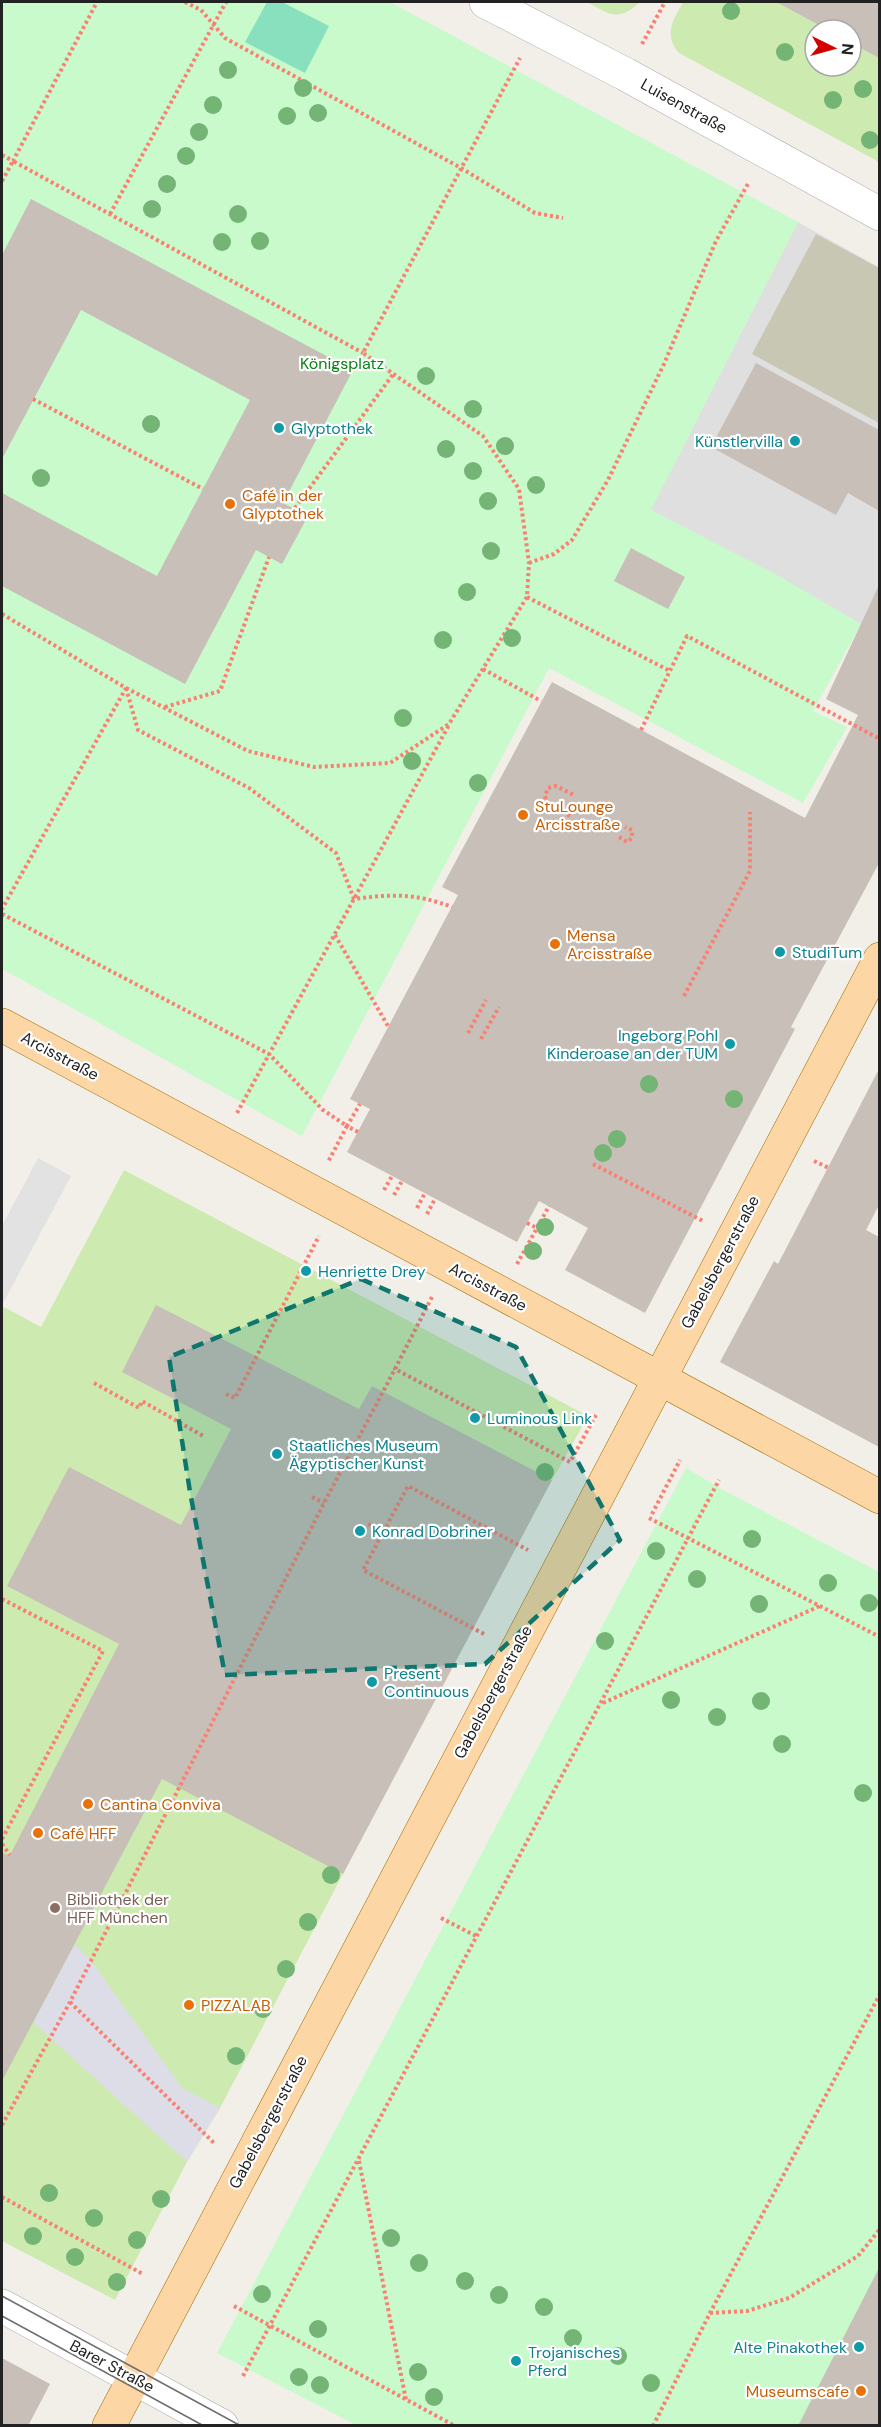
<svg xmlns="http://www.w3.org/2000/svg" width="881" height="2427" font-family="'DM Sans',sans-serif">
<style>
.residential{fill:#e0dfdf}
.construction{fill:#c7c7b4}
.grass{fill:#cdebb0}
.park{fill:#c8facc}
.pitch{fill:#88e0be}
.parking{fill:#e2e2e2}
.plaza{fill:#dddde8}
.building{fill:#c7bfb8}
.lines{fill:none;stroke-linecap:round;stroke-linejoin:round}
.minor-casing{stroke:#a9a9a9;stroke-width:34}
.major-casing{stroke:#a06b00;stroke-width:34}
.path{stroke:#fa8072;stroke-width:4;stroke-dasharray:3 3;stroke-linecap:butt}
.minor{stroke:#fff;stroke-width:33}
.major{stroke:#fcd6a4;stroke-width:33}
.tram{stroke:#707070;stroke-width:1.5}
.tree{fill:#74b475}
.marked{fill:#0f766e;fill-opacity:0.2;stroke:#0f766e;stroke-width:4.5;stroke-dasharray:12 8;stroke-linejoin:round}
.culture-dot{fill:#0f9aa8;stroke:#fff;stroke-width:2}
.food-dot{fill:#e8710a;stroke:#fff;stroke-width:2}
.education-dot{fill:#8d6e63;stroke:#fff;stroke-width:2}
.labels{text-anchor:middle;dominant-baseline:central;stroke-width:4.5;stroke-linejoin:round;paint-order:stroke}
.street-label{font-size:16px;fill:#222;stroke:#fff}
.park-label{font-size:16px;fill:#0c8416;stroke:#fff}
.culture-label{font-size:16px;fill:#0d838f;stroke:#fff;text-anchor:start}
.food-label{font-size:16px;fill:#c56008;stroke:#fff;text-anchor:start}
.education-label{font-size:16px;fill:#785e54;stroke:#fff;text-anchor:start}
</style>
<rect width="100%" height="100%" fill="#f2efe9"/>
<path class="residential" d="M798 222 879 267V634L650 510Z"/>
<path class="construction" d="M816 234 879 268V423L752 354Z"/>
<path class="grass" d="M587 2H640C619 22 610 15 587 2Z
M683 2H776L828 30H815V66H851V43L879 58V162L679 53C663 35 673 20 683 2Z
M124 1170 588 1416 520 1537 220 2108 187 2162 115 2300 2 2241V1310L4 1307 41 1327Z"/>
<path class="park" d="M2 2H390L798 222 651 510 779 576 861 624 813 711 847 727 803 803 549 668 302 1136 2 969Z
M686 1468 725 1491 879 1572V2425H356L217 2353Z"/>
<path class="pitch" d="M267 2H282L329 26 305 73 245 42Z"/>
<path class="parking" d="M38 1158 71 1176 2 1305V1226Z"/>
<path class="plaza" d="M75 1944 90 1959 182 2088 220 2108 187 2162 33 2022Z"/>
<path class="building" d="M776 2H879V58L851 43V30H828Z
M31 199 353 370 283 503 308 516 282 564 256 550 185 684 2 586V493L157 576 250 400 81 310 2 459V255Z
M756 363 879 430V511L848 493 836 515 711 447Z
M631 548 685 577 668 609 614 581Z
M879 585V863L791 1027 795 1029 645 1313 565 1270 588 1228 539 1201 517 1242 347 1152 370 1109 350 1099 458 895 442 887 552 682 805 818 858 715 826 699Z
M879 1069V1205L866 1230 879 1237V1447L720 1362 774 1261 778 1264Z
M156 1305 359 1409 372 1386 552 1480 343 1874 162 1779 2 2081V1853L10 1855 119 1644 7 1586 69 1467 181 1525 231 1429 122 1372Z
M879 2268V2426H798Z
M2 2358 50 2384 28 2426H2Z"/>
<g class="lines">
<defs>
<path id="minor" d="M486 2 625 74 880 214
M2 2306 222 2426"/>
<path id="major" d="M2 1025 880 1497
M109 2426 880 959"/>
</defs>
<use href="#minor" class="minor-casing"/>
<use href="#major" class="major-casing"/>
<path class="path" d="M185 2 201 10 225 38 461 168 535 213 563 218
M642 44 665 2
M2 155 13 161 97 2
M2 181 13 161 363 353
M110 214 226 2
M33 399 203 489
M295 508 394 373
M529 563 554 554 572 540 608 480 664 364 716 241 749 182
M527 597 670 671
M2 614 126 688 2 909
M483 669 541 701
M126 688 248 751 314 767 390 763 449 724 527 597 529 563 519 489 483 436 363 353 520 58
M126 688 138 730 249 788 336 853 354 899C392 894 415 893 452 907
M165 707 220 691 269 557
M641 730 687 636 880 739
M570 816 547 802 545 796 548 788 556 786 574 795
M619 837 627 842 632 838V830L625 827
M2 914 269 1054 323 1110 347 1126 328 1162
M335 935 388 1026
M684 996 750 871V812
M468 1033 486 1000
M481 1039 499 1007
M237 1113 449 725
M358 1132 347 1126 360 1104
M814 1161 829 1168
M593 1164 703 1221
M384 1190 392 1176
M394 1195 402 1181
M417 1208 425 1193
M427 1214 435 1199
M527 1223 537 1228 549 1206
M517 1264 537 1228
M432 1297 395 1369 570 1462 596 1415
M94 1383 139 1408 142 1401 205 1437
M226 1394 235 1398 319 1236
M312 1497 324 1503
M652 1514 680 1460
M649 1518 880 1637
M368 1524 383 1531
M2 1599 103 1651 2 1839
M484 1634 363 1570 408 1486 528 1550
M603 1703 820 1606
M2 1844 10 1855
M441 1918 478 1937
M70 2002 215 2144
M2 2125 70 2002 324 1503 395 1369
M359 2161 406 2400
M2 2197 143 2274
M234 2306 455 2426
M710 2313 747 2311 789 2298 858 2256 880 2229
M243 2376 719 1480
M653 2426 710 2313 880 1994"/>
<use href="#minor" class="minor"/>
<use href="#major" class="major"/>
<path class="tram" d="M2 2296 241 2426
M2 2316 204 2426"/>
</g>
<g class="tree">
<circle cx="731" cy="11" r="9"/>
<circle cx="785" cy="52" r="9"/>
<circle cx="228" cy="70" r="9"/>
<circle cx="303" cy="88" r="9"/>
<circle cx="863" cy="89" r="9"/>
<circle cx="833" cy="100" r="9"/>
<circle cx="213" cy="105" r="9"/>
<circle cx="318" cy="113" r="9"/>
<circle cx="287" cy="116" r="9"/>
<circle cx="199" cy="132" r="9"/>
<circle cx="870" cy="140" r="9"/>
<circle cx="186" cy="156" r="9"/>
<circle cx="167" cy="184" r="9"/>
<circle cx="152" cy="209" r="9"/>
<circle cx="238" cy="214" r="9"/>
<circle cx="260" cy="241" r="9"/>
<circle cx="222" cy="242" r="9"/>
<circle cx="426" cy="376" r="9"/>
<circle cx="473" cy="409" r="9"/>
<circle cx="151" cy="424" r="9"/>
<circle cx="505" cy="446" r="9"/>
<circle cx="446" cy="449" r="9"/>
<circle cx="473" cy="471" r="9"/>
<circle cx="41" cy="478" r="9"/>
<circle cx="536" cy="485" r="9"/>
<circle cx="488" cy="501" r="9"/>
<circle cx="491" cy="551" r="9"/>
<circle cx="467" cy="592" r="9"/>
<circle cx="512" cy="638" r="9"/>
<circle cx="443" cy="640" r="9"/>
<circle cx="403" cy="718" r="9"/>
<circle cx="412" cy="761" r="9"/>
<circle cx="478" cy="783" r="9"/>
<circle cx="649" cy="1084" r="9"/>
<circle cx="734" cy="1099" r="9"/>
<circle cx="617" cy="1139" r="9"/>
<circle cx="603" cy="1153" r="9"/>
<circle cx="545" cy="1227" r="9"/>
<circle cx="533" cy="1251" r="9"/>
<circle cx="545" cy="1472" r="9"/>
<circle cx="752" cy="1539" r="9"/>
<circle cx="656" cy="1551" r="9"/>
<circle cx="697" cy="1579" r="9"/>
<circle cx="828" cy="1583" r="9"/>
<circle cx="869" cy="1603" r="9"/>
<circle cx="759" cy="1604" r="9"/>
<circle cx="605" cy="1641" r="9"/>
<circle cx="671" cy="1700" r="9"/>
<circle cx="761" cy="1701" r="9"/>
<circle cx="717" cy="1717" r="9"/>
<circle cx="782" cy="1744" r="9"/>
<circle cx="863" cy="1793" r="9"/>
<circle cx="331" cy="1875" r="9"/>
<circle cx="308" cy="1922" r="9"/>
<circle cx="286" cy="1969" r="9"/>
<circle cx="263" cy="2009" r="9"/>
<circle cx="236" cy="2056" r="9"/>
<circle cx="49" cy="2193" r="9"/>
<circle cx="161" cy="2199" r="9"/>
<circle cx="94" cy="2218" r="9"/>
<circle cx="33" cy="2236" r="9"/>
<circle cx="391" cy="2238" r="9"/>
<circle cx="137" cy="2240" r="9"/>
<circle cx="75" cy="2257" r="9"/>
<circle cx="419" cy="2263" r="9"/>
<circle cx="465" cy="2281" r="9"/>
<circle cx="117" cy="2282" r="9"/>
<circle cx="262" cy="2294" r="9"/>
<circle cx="499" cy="2295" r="9"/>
<circle cx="544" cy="2307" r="9"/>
<circle cx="318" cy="2329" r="9"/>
<circle cx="573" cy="2338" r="9"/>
<circle cx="618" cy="2356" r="9"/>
<circle cx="418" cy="2372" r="9"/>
<circle cx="299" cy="2377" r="9"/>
<circle cx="651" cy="2383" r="9"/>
<circle cx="320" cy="2385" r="9"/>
<circle cx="434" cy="2397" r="9"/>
</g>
<path class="marked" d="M361 1279 516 1347 620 1540 485 1664 225 1675 190 1492 169 1357Z"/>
<g class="culture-dot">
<circle cx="279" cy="428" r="6"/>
<circle cx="795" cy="441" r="6"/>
<circle cx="780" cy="952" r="6"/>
<circle cx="730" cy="1044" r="6"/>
<circle cx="306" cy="1271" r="6"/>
<circle cx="475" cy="1418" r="6"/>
<circle cx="277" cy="1454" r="6"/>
<circle cx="360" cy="1531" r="6"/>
<circle cx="372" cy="1682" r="6"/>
<circle cx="859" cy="2347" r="6"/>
<circle cx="516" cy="2361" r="6"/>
</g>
<g class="food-dot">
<circle cx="230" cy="504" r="6"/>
<circle cx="523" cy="815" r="6"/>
<circle cx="555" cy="944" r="6"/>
<circle cx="88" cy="1804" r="6"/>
<circle cx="38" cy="1833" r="6"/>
<circle cx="189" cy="2005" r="6"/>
<circle cx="861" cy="2391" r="6"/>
</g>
<circle class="education-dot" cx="55" cy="1908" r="6"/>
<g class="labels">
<g class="street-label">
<text transform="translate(684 106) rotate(29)">Luisenstraße</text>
<text transform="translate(60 1056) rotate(28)">Arcisstraße</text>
<text transform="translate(720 1262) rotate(-62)">Gabelsbergerstraße</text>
<text transform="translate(488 1287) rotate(28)">Arcisstraße</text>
<text transform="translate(493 1692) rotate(-62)">Gabelsbergerstraße</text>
<text transform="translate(268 2122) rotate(-62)">Gabelsbergerstraße</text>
<text transform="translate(112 2366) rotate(28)">Barer Straße</text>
</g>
<g class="park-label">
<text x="342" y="363">Königsplatz</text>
</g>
<g class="culture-label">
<text x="291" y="428">Glyptothek</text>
<text x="783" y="441" text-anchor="end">Künstlervilla</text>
<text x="792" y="952">StudiTum</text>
<text x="718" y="1035" text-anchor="end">Ingeborg Pohl<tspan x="718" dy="18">Kinderoase an der TUM</tspan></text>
<text x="318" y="1271">Henriette Drey</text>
<text x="487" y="1418">Luminous Link</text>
<text x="289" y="1445">Staatliches Museum<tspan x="289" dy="18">Ägyptischer Kunst</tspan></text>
<text x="372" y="1531">Konrad Dobriner</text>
<text x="384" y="1673">Present<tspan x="384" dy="18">Continuous</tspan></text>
<text x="847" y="2347" text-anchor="end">Alte Pinakothek</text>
<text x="528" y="2352">Trojanisches<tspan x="528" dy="18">Pferd</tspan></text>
</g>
<g class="food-label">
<text x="242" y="495">Café in der<tspan x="242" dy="18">Glyptothek</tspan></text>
<text x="535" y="806">StuLounge<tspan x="535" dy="18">Arcisstraße</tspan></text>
<text x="567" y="935">Mensa<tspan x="567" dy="18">Arcisstraße</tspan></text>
<text x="100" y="1804">Cantina Conviva</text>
<text x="50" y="1833">Café HFF</text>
<text x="201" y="2005">PIZZALAB</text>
<text x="849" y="2391" text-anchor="end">Museumscafe</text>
</g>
<g class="education-label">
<text x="67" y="1899">Bibliothek der<tspan x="67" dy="18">HFF München</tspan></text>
</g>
</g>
<rect width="881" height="2427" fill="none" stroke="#222222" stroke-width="6"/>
<g transform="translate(833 48) rotate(95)"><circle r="28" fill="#ffffff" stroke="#a7a7a7" stroke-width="1.5"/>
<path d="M0-4.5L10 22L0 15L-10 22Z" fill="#d40000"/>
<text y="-9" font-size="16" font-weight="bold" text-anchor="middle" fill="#222222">N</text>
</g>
</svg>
